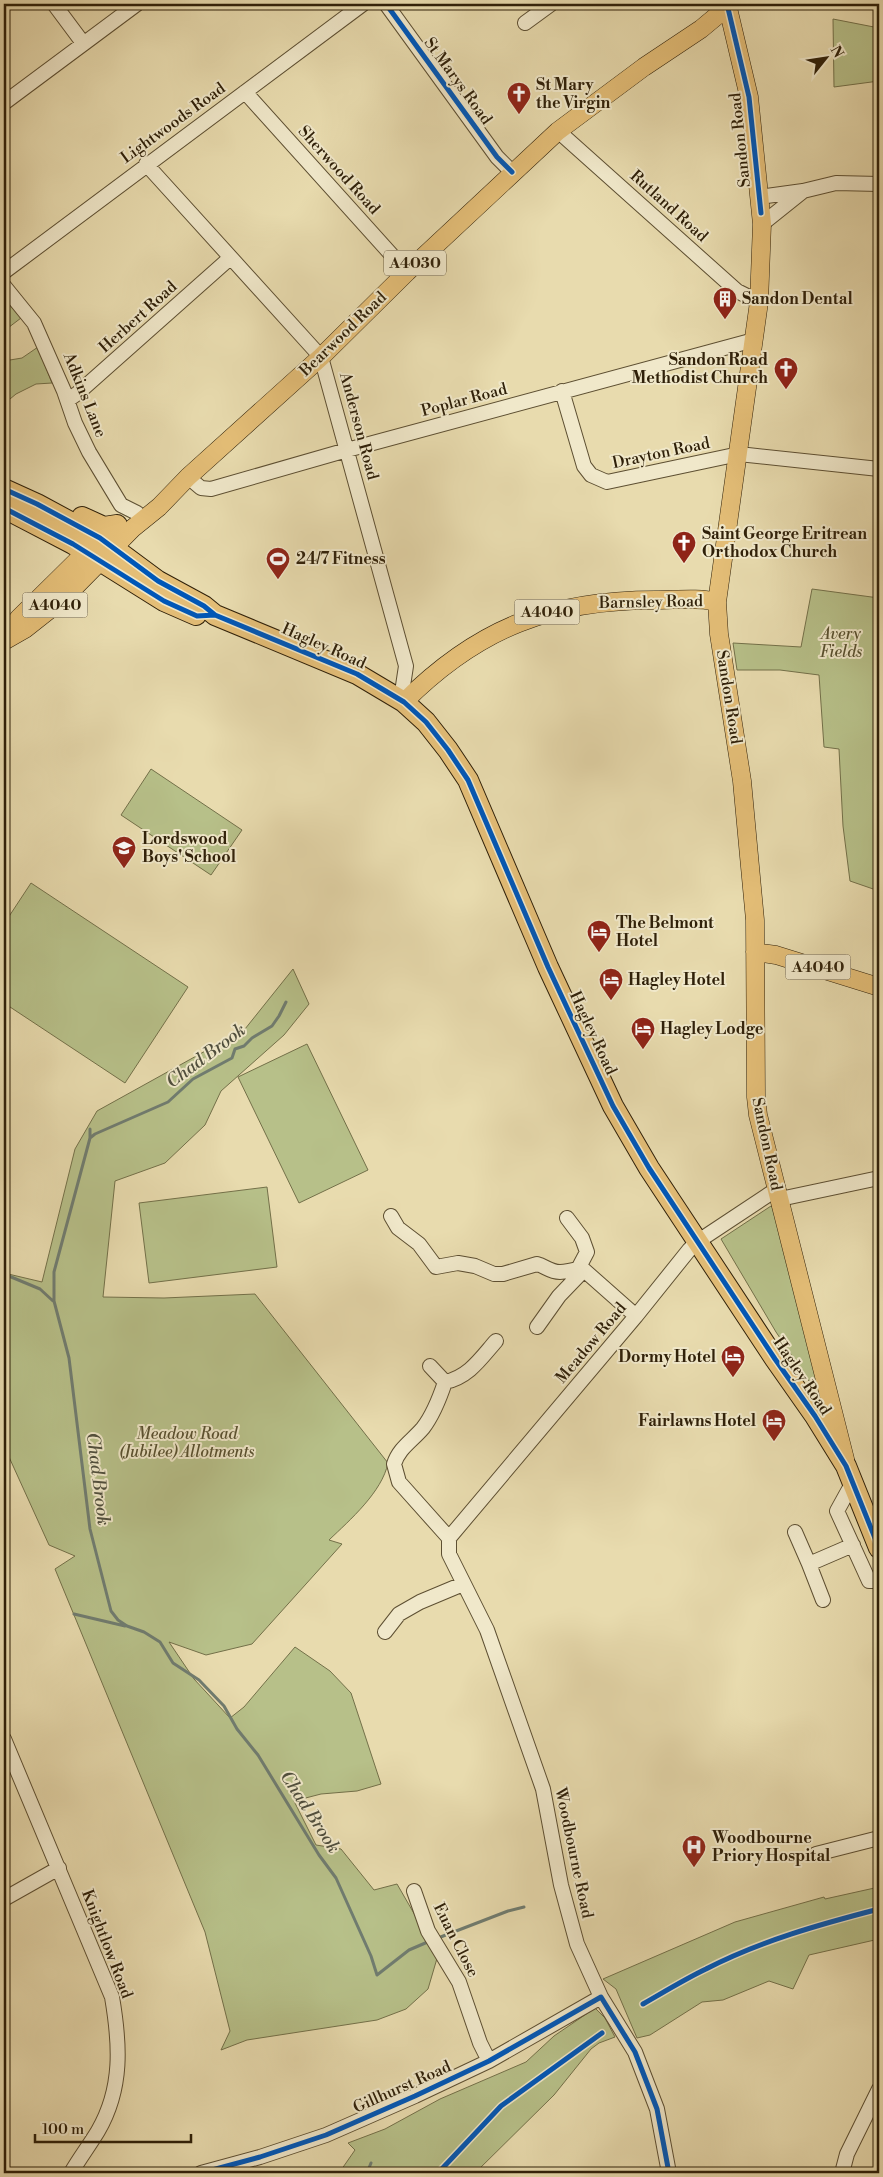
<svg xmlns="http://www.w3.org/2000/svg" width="883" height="2177" font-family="'Libre Bodoni',serif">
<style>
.green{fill:#b7c089;stroke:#737049}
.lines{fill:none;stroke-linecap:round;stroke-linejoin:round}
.stream{stroke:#707c70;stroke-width:3}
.minor-casing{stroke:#5d4f32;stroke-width:16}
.major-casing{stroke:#2f2009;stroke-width:19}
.highway-casing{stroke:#2f2009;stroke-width:22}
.minor{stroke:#f0e8ca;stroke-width:14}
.major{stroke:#e4be77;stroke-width:18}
.highway{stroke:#e4be77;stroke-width:20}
.cycleway-casing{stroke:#f0e8ca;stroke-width:8}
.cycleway{stroke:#0057b8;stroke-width:5}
.labels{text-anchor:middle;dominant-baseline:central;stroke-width:4;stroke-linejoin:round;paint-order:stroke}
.shield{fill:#f0e8ca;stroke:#695c43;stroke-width:1}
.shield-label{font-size:15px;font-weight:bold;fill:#2f2009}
.street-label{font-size:16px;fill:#2f2009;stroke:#f0e8ca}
.poi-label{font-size:16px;font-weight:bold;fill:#2f2009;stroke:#f0e8ca;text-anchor:start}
.park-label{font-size:16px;font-style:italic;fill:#58502f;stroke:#f0e8ca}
.water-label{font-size:18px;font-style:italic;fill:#4f4e3d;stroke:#f0e8ca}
</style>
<rect width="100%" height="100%" fill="#e8dbae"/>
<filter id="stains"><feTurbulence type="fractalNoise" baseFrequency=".004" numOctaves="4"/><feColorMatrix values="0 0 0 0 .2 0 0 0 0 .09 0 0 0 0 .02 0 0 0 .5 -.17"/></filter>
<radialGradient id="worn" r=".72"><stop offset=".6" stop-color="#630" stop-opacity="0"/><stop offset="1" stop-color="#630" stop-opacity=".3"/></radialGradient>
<path class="green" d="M833 19 879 28V81L834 87Z
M4 298 21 318 4 331Z
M38 347 52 383 36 384 16 394 4 404V361L22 358Z
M812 589 879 598V891L850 881 843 826 839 749 824 747 819 675 780 670H737L733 643 801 647Z
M151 769 242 830 211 875 121 815Z
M31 883 188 987 125 1083 4 1003V924Z
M293 969 309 1004 284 1035 221 1091 205 1125 165 1163 115 1181 103 1297 164 1298 255 1294 388 1463C382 1492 350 1520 329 1540L342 1544 252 1644 206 1655 169 1642 194 1679 230 1718 244 1707 295 1647 330 1671 351 1693 381 1784 357 1791 321 1794 294 1801 316 1845 341 1849 374 1890 397 1884 438 1955 428 1989 406 2009 377 2020 247 2040 221 2050 230 2031 205 1932 55 1569 75 1556 49 1545 4 1446V1273L42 1282 75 1149 97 1111 245 1029Z
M307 1044 368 1170 299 1203 238 1077Z
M267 1187 277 1267 149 1283 139 1203Z
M771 1206 775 1210 817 1378 809 1381 776 1332 721 1239Z
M879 1887V1939L809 1955 793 1989 769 1981 723 2000 702 2002 650 2035 637 2038 616 1989 603 1979 735 1922 824 1897 825 1899Z
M595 2008 605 2018 615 2037 599 2043 591 2049 554 2095 475 2173H339L355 2150 348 2143 385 2129 440 2099 526 2062 554 2036Z"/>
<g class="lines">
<path class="stream" d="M286 1002 279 1016 272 1026 252 1038 244 1046 235 1049 232 1058 193 1079 168 1102 95 1134 90 1138 54 1272V1301L69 1358 90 1529 111 1611 118 1620 127 1626 144 1632 160 1642 173 1663 199 1680 224 1706 237 1729 258 1755 319 1855 336 1878 371 1956 377 1975 409 1950 430 1941
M90 1129V1138
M4 1274 40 1289 53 1301
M74 1614 125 1626
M438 1938 508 1911 524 1907
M367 2173 371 2163"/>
<defs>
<path id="minor" d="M54 4 83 43
M386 4 497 157 512 172
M525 23 551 4
M245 92 407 272
M4 103 137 4
M558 131 737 291 759 302
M146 164 321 357 406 666 401 699
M759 197 803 191 836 183 879 184
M762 224 802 192
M4 272 363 4
M4 286 34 323 64 391 75 423 89 452 121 505 137 513
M562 391 584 466 591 475 607 482 739 454 879 469
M68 400 78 393 230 258
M188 477 201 488 211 489 347 450 754 340
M780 1199 879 1178
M391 1216 398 1228 419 1244 436 1267 458 1263 475 1266 494 1274H503L537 1264C545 1266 550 1272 560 1272 568 1272 575 1268 584 1270L636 1316
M567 1218 582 1238 587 1252 578 1269
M537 1327 559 1296 584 1270
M430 1366 445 1382C440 1397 433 1415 423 1428 412 1441 399 1448 394 1464L399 1482 449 1538
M445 1382C469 1377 481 1358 496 1341
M853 1482 837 1511 869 1581H879
M795 1532 809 1564 853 1545
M449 1538V1554L487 1630 543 1789 561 1885 577 1944 601 1997 635 2052 657 2109 669 2173
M449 1538 636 1316 689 1250 697 1242 777 1189
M809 1564 823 1600
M385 1632 399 1614 420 1602 463 1584
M4 1739 112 1997C120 2044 123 2088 98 2131 89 2146 79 2159 71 2173
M816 1854 879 1838
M414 1891 428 1931 459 1982 480 2043 489 2061
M4 1899 59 1868
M201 2173 260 2157 326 2135 415 2096 489 2061 601 1997
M842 2173 847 2154 879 2089"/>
<path id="major" d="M727 4 749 97 762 224 759 302 717 602 719 634 742 781 755 920 756 1097 758 1115 845 1459
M4 636 19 618 96 542
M4 641 25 629 63 599 133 528 159 507 188 477 321 357 407 272 558 131 644 67 701 29 731 4
M404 702C479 627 552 600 656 600 676 600 698 597 717 602
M755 952 776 955 879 987"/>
<path id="highway" d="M4 489 37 504 100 538 158 581 204 606 215 615 357 674 404 702 426 722 448 750 468 780 548 967 613 1106 649 1168 775 1359 815 1416 846 1466 879 1548
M4 508 73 544 164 601 196 615
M82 517 104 527 117 525"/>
</defs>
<use href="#minor" class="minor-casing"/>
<use href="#major" class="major-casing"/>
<use href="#highway" class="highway-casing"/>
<use href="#minor" class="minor"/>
<use href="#major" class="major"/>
<use href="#highway" class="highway"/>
<defs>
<path id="cycleway" d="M386 4 497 157 512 172
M727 4 749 97 761 213
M4 489 37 504 100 538 158 581 204 606 215 615 357 674 404 702 426 722 448 750 468 780 548 967 613 1106 649 1168 775 1359 815 1416 846 1466 879 1548
M4 508 73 544 164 601 197 616 215 615
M643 2004C664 1992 685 1979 706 1969 760 1941 821 1924 879 1909
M201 2173 260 2157 326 2135 415 2096 489 2061 601 1997 635 2052 657 2109 669 2173
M438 2173 501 2106 602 2033"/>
</defs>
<use href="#cycleway" class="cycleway-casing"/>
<use href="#cycleway" class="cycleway"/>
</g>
<defs>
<symbol id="church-pin" viewBox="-11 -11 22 30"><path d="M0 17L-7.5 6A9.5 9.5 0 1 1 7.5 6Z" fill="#8f2418" stroke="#f0e8ca"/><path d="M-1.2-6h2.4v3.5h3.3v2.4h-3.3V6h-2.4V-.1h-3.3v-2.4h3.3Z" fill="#fff"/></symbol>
<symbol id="building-pin" viewBox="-11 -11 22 30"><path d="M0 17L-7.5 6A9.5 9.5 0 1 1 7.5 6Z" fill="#8f2418" stroke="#f0e8ca"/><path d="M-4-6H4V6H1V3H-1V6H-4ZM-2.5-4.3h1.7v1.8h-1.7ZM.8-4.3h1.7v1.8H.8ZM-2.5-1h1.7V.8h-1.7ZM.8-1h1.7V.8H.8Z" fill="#fff"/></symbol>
<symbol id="stadium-pin" viewBox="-11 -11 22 30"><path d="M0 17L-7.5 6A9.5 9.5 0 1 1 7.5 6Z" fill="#8f2418" stroke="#f0e8ca"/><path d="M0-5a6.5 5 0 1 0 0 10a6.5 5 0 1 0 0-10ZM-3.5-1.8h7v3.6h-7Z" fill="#fff"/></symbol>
<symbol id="school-pin" viewBox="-11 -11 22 30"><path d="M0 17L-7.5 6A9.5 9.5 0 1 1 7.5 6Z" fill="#8f2418" stroke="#f0e8ca"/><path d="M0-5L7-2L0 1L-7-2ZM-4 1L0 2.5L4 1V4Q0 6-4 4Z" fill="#fff"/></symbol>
<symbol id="hotel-pin" viewBox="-11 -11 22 30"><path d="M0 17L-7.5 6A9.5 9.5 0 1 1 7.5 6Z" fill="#8f2418" stroke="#f0e8ca"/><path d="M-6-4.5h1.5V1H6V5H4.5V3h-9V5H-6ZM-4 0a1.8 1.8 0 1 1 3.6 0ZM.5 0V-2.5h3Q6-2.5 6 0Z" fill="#fff"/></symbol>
<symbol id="hospital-pin" viewBox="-11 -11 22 30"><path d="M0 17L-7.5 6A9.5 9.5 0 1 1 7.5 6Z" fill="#8f2418" stroke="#f0e8ca"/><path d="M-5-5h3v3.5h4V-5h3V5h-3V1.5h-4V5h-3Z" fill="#fff"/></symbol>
</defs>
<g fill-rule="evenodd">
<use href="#church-pin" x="505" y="80" width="28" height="38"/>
<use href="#building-pin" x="711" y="285" width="28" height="38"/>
<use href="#church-pin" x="772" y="355" width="28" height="38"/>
<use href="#church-pin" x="670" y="529" width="28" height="38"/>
<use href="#stadium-pin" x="264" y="545" width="28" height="38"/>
<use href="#school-pin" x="110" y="834" width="28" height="38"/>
<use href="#hotel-pin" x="585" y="918" width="28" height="38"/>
<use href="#hotel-pin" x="597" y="966" width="28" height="38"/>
<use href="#hotel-pin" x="629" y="1015" width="28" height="38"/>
<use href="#hotel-pin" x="719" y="1343" width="28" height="38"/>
<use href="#hotel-pin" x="760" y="1407" width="28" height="38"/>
<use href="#hospital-pin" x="680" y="1833" width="28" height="38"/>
</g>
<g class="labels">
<g class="shield">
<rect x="384" y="250.5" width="62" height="25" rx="4"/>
<rect x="22.5" y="592.5" width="65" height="25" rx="4"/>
<rect x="514.5" y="599.5" width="65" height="25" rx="4"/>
<rect x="785.5" y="954.5" width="65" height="25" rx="4"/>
</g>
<g class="shield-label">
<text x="415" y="263">A4030</text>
<text x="55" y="605">A4040</text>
<text x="547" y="612">A4040</text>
<text x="818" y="967">A4040</text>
</g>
<g class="street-label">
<text transform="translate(458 81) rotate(54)">St Marys Road</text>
<text transform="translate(173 123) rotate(-36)">Lightwoods Road</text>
<text transform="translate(740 140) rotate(-96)">Sandon Road</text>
<text transform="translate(339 170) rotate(48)">Sherwood Road</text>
<text transform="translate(669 206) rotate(42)">Rutland Road</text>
<text transform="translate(138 317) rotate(-42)">Herbert Road</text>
<text transform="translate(343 334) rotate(-44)">Bearwood Road</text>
<text transform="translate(85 395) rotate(68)">Adkins Lane</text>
<text transform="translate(464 400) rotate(-15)">Poplar Road</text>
<text transform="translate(359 426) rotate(75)">Anderson Road</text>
<text transform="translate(661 453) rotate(-12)">Drayton Road</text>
<text transform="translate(651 602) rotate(-1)">Barnsley Road</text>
<text transform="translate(324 646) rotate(24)">Hagley Road</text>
<text transform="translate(729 697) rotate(81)">Sandon Road</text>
<text transform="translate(593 1033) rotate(65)">Hagley Road</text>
<text transform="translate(767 1144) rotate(78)">Sandon Road</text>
<text transform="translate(591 1343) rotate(-50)">Meadow Road</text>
<text transform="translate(802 1376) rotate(56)">Hagley Road</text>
<text transform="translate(574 1853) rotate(78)">Woodbourne Road</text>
<text transform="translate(456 1940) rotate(63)">Euan Close</text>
<text transform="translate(107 1944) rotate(69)">Knightlow Road</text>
<text transform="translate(402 2087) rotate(-24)">Gillhurst Road</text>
</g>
<g class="poi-label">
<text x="536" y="85">St Mary<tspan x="536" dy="18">the Virgin</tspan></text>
<text x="742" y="299">Sandon Dental</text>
<text x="768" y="360" text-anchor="end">Sandon Road<tspan x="768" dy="18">Methodist Church</tspan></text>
<text x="702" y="534">Saint George Eritrean<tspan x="702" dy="18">Orthodox Church</tspan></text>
<text x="296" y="559">24/7 Fitness</text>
<text x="142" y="839">Lordswood<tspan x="142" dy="18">Boys' School</tspan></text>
<text x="616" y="923">The Belmont<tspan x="616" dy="18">Hotel</tspan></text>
<text x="628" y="980">Hagley Hotel</text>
<text x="660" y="1029">Hagley Lodge</text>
<text x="716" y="1357" text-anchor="end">Dormy Hotel</text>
<text x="756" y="1421" text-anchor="end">Fairlawns Hotel</text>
<text x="712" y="1838">Woodbourne<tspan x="712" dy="18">Priory Hospital</tspan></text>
</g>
<g class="park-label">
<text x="841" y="634">Avery<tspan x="841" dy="18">Fields</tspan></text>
<text x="187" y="1434">Meadow Road<tspan x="187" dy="18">(Jubilee) Allotments</tspan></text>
</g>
<g class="water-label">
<text transform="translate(206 1056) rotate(-37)">Chad Brook</text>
<text transform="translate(98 1479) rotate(83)">Chad Brook</text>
<text transform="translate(310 1812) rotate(57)">Chad Brook</text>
</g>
</g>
<rect width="883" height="2177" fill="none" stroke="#e8dbae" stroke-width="20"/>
<rect x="5" y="5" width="873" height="2167" fill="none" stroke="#2f2009" stroke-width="2.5"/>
<rect x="10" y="10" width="863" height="2157" fill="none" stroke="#2f2009"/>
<g transform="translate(826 58) rotate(60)" stroke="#f0e8ca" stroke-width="4" paint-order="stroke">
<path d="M0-4L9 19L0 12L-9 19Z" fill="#2f2009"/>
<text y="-8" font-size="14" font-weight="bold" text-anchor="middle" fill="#2f2009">N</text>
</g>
<path d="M35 2134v8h156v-8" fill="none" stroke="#2f2009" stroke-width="2.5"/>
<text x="42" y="2134" font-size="15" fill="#2f2009" stroke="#f0e8ca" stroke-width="4" paint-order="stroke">100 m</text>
<rect width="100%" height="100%" filter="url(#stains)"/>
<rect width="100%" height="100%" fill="url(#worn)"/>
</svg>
